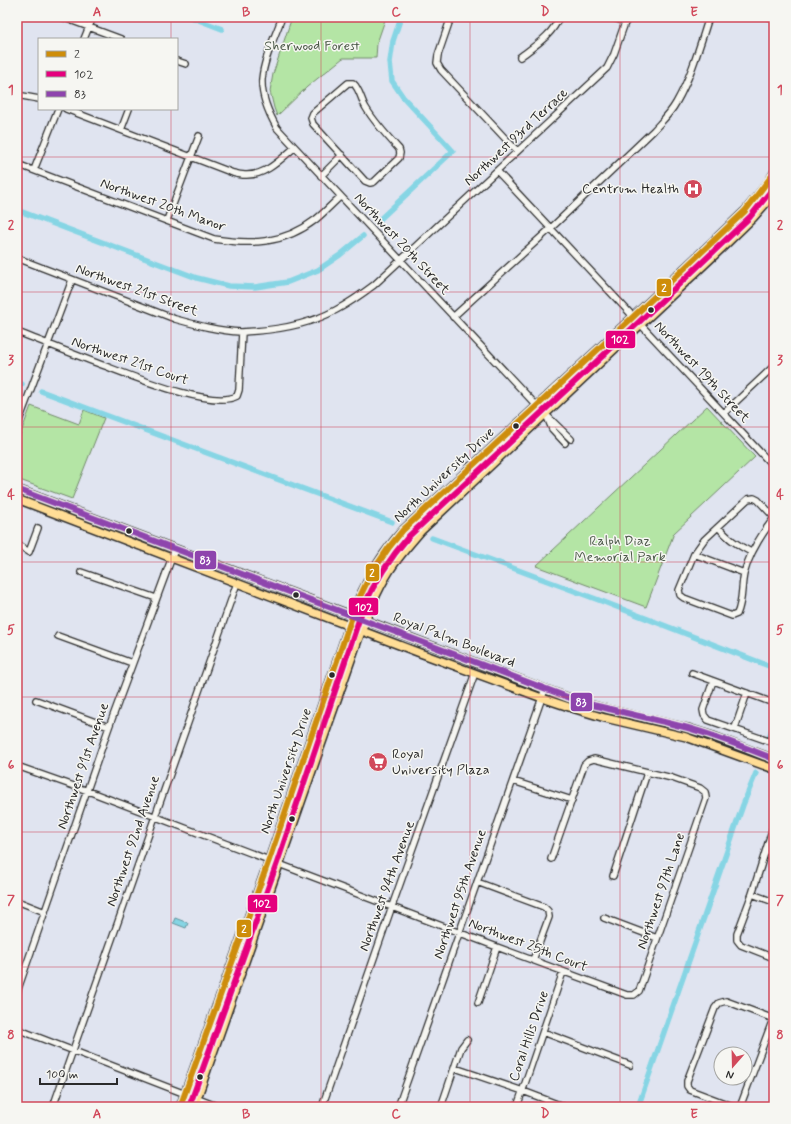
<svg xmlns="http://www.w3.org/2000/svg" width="791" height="1124" font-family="Mynerve,sans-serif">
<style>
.green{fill:#b4e5a5;stroke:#708868}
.water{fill:#86d5e4;stroke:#62919a}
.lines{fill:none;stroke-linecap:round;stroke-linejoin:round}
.canal{stroke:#86d5e4;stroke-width:5.5}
.minor-casing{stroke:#2b2b2b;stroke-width:8}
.major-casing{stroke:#2b2b2b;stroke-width:10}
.minor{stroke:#f6f6f2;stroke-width:5.5}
.major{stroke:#ffdd96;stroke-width:7}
.bus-1-casing{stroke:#f6f6f2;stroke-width:9}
.bus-2-casing{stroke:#f6f6f2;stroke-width:9}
.bus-3-casing{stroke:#f6f6f2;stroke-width:9}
.bus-1{stroke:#ce8d09;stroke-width:6}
.bus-2{stroke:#e5007d;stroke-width:6}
.bus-3{stroke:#8e44ad;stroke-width:6}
.grid{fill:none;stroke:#d1495b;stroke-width:1;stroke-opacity:0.55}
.bus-dot{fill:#2b2b2b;stroke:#f6f6f2;stroke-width:1.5}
.labels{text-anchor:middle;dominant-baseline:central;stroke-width:3;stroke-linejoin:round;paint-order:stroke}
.park-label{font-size:14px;fill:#4d5a4a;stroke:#f6f6f2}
.street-label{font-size:14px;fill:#2b2b2b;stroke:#f6f6f2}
.poi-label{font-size:14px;fill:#2b2b2b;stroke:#f6f6f2;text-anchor:end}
.line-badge{stroke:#f6f6f2;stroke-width:1.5}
.badge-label{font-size:11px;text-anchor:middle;font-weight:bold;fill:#fff}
.neatline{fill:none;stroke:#d1495b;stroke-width:1.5}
.grid-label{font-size:13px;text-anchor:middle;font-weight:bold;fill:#d1495b}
</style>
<rect width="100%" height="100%" fill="#e0e4f0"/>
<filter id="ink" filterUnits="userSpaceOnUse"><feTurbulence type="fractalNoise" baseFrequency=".025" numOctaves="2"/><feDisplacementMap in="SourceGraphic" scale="8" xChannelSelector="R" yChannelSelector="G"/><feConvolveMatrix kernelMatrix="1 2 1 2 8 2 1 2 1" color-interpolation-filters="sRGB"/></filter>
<g filter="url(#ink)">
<path class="green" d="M292 17H386L377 43 376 58H343L307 87 277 116 274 108 270 91 273 74Z
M31 406 79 424 84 410 104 418 72 499 17 479V443Z
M707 406 755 457 674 533 646 607 536 566Z"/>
<path class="water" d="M175 918 188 923 186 928 173 923Z"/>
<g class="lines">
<path class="canal" d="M191 17 222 29
M17 210 197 278 229 286 255 287 288 282 318 270 340 255 363 236
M378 221 453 151 403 97 392 81 390 62 393 41 401 17
M17 382 22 384
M41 391 392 522
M432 538 604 602 774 668
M770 735 774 722
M638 1107 743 805 756 773"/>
<defs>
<path id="minor" d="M62 17 121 39
M282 17C275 37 264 58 262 79 261 95 269 114 277 128L537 406 571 439
M451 17 438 55 437 63 441 70 517 151
M611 17 626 22
M770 17 774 18
M84 39 93 17
M520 57C534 46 553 35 559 17
M177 61 186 64
M348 83H353C360 89 361 100 366 108 375 123 387 136 399 149L400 153 399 158 374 182 370 183 365 181 313 124 311 118 313 113Z
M17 95 39 99
M66 109 233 173C237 174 241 175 245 175 265 176 280 160 294 148
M121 130 129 109
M17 164 214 239C251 245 284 244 315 220 324 213 332 204 340 197
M34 170 58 109
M497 171 774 467
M321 176 342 155
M167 220 199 136
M17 258 175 319C197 325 219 331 241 332 246 332 251 331 256 331 283 329 312 323 336 310 349 303 362 294 374 285L607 68 614 54 627 17
M453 317 551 228 653 131C661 122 670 114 676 103 691 77 700 45 709 17
M17 332C44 342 70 353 97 363 125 373 211 410 237 396L239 390 242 332
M724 413 774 366
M547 417 552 429 565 443
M17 426 72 280
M774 517 758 500 754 498 748 499 704 540 694 554 679 590 680 595 684 598 732 616 737 614C743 601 741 587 744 574 749 553 761 535 774 518
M718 527C729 539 737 545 751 552
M17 544 29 552 38 528
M694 554 744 573
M81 572 156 598
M58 636 132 663
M692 673 768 701
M713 681 703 710 704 715 708 720 774 743
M36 700 109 727
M735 728 747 693
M17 766 88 791 269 860
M513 781 572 800
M774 824 752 894 737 934V940L741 945 774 958
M768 844 774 847
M279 864 497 947 627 995H634L639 991 706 798 705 792 700 788 672 778 594 759 588 761 584 765 551 859
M613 876 647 773
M477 882 544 907 548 911 549 917 533 960
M752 894 774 902
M17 901 45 912
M604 918 657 938
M17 992 109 727 175 549
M478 1003 497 947
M17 1029 219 1107
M543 1032 630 1065
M455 1068 523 1091 565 1107
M53 1107 237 583
M322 1107 390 912 475 673
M398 1107 545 689
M441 1107 461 1048 467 1040
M517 1107 563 972
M735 1107 690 1090 687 1086V1081L715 1008 719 1003 726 1001 774 1019
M740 1107 773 1019"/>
<path id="major" d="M466 485C470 478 473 473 471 466
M17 489 375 624 545 689 578 701 607 709 688 728 713 736 774 759
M17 499 420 653 542 698 575 709 605 718 686 737 774 769
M180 1107 269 860 356 605C368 577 382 553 403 530L633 317 745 211 768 182 774 173
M194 1107 358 640C367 616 376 592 390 570 399 556 410 544 421 531L722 248 753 218 774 194"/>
</defs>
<use href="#minor" class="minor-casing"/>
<use href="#major" class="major-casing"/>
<use href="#minor" class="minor"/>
<use href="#major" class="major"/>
<defs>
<path id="bus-1" d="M180 1107 269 860 356 605C368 577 383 553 403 530L633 317 745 211 774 173"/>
<path id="bus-2" d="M189 1107 277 863 363 608C375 581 390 558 409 536L638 323 750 217 774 187"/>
<path id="bus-3" d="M17 489 578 701C614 711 651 718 688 728 717 736 746 748 774 759"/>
</defs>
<use href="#bus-1" class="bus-1-casing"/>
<use href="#bus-2" class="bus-2-casing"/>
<use href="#bus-3" class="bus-3-casing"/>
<use href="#bus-1" class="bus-1"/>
<use href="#bus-2" class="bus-2"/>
<use href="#bus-3" class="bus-3"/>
</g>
</g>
<path class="grid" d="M171 17V39M321 17V1107M470 17V1107M620 17V1107M171 109V1107M17 157H774M17 292H774M17 427H774M17 562H774M17 697H774M17 832H774M17 967H774"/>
<defs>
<symbol id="hospital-disc" viewBox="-11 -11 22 22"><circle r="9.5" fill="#d1495b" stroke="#f6f6f2"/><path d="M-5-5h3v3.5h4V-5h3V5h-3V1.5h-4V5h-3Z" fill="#fff"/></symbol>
<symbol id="supermarket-disc" viewBox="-11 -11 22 22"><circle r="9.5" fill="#d1495b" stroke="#f6f6f2"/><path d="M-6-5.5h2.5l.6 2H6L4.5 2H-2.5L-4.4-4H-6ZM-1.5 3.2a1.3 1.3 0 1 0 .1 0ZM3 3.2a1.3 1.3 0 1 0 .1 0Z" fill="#fff"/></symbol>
</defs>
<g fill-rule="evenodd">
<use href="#hospital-disc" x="682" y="178" width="22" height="22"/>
<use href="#supermarket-disc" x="367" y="751" width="22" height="22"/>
</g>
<g class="bus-dot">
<circle cx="651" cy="310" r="3.5"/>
<circle cx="516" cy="426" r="3.5"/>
<circle cx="129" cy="531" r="3.5"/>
<circle cx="296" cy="595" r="3.5"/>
<circle cx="332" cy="675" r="3.5"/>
<circle cx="292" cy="819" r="3.5"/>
<circle cx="200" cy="1077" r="3.5"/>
</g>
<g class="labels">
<g class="park-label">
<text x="312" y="46">Sherwood Forest</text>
<text x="620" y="541">Ralph Diaz<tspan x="620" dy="16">Memorial Park</tspan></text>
</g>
<g class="street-label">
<text transform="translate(516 137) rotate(-43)">Northwest 93rd Terrace</text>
<text transform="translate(163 205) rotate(20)">Northwest 20th Manor</text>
<text transform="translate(402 244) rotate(47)">Northwest 20th Street</text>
<text transform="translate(137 290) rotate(20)">Northwest 21st Street</text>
<text transform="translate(130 361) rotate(19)">Northwest 21st Court</text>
<text transform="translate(702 372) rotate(47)">Northwest 19th Street</text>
<text transform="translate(444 475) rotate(-43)">North University Drive</text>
<text transform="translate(454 640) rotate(21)">Royal Palm Boulevard</text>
<text transform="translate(83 766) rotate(-71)">Northwest 91st Avenue</text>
<text transform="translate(286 771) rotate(-71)">North University Drive</text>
<text transform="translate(133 841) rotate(-71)">Northwest 92nd Avenue</text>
<text transform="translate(387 886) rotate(-70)">Northwest 94th Avenue</text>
<text transform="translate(661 891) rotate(-71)">Northwest 97th Lane</text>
<text transform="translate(460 894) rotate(-71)">Northwest 95th Avenue</text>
<text transform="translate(528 945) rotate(21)">Northwest 25th Court</text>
<text transform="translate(529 1036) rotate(-71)">Coral Hills Drive</text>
</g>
<g class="poi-label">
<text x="679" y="189">Centrum Health</text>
<text x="392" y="754" text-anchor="start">Royal<tspan x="392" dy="16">University Plaza</tspan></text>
</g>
</g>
<g class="line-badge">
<rect x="656" y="278" width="16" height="19" rx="4" fill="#ce8d09"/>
<rect x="605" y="330" width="31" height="19" rx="4" fill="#e5007d"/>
<rect x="194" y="550" width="23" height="20" rx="4" fill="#8e44ad"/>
<rect x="365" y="563" width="15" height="19" rx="4" fill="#ce8d09"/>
<rect x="348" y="597" width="31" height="19" rx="4" fill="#e5007d"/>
<rect x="570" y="692" width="23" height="20" rx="4" fill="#8e44ad"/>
<rect x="247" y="894" width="31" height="19" rx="4" fill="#e5007d"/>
<rect x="236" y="919" width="16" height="19" rx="4" fill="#ce8d09"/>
</g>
<g class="badge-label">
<text x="664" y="292">2</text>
<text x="620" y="343">102</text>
<text x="205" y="564">83</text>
<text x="372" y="577">2</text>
<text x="364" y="611">102</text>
<text x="581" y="706">83</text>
<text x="262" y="907">102</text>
<text x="244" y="933">2</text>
</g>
<rect width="791" height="1124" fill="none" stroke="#f6f6f2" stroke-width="44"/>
<rect x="38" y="38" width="140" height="72" fill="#f6f6f2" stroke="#a5a5a2"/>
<rect x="46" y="51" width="20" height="6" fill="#ce8d09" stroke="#a5a5a2"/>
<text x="74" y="58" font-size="12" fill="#2b2b2b">2</text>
<rect x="46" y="71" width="20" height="6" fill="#e5007d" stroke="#a5a5a2"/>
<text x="74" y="78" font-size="12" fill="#2b2b2b">102</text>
<rect x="46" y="91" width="20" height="6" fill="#8e44ad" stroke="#a5a5a2"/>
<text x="74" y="98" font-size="12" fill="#2b2b2b">83</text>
<g transform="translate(733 1066) rotate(200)"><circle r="19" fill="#f6f6f2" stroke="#a5a5a2"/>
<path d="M0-3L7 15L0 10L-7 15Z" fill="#d1495b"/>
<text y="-6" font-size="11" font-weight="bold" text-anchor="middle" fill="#2b2b2b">N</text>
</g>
<path d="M40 1078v6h77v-6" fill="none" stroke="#2b2b2b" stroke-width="2"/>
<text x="46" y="1078" font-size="12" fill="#2b2b2b" stroke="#f6f6f2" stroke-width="3" paint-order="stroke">100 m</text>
<rect x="22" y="22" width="747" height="1080" class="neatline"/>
<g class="grid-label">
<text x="97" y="16">A</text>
<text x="246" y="16">B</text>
<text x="396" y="16">C</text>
<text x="545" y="16">D</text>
<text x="694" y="16">E</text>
<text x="11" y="94">1</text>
<text x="780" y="94">1</text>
<text x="11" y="229">2</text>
<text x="780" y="229">2</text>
<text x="11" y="364">3</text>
<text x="780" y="364">3</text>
<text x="11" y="499">4</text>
<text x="780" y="499">4</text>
<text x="11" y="634">5</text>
<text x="780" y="634">5</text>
<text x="11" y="769">6</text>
<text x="780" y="769">6</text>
<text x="11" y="904">7</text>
<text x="780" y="904">7</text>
<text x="11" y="1039">8</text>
<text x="780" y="1039">8</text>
<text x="97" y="1118">A</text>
<text x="246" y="1118">B</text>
<text x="396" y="1118">C</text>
<text x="545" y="1118">D</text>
<text x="694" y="1118">E</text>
</g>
</svg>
